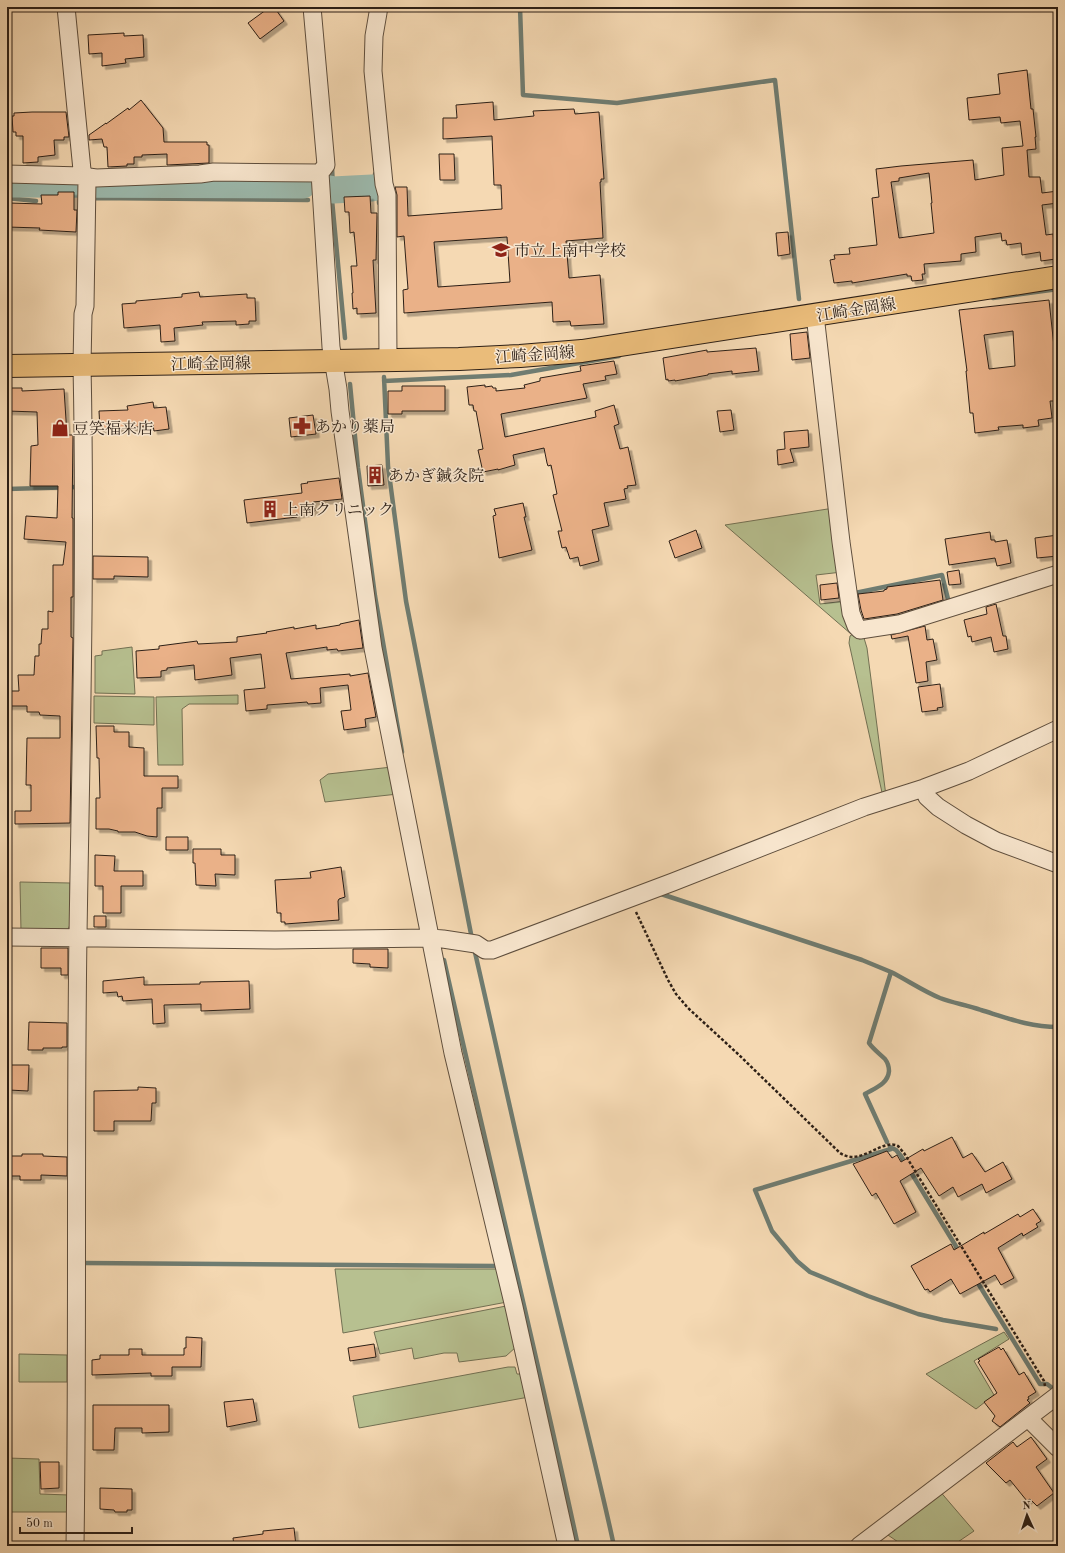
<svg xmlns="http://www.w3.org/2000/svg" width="1065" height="1553" font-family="'Old Standard TT','Noto Serif JP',serif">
<defs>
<filter id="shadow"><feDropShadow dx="3.5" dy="3.5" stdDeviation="0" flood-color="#0004"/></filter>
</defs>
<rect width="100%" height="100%" fill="#f5d9b3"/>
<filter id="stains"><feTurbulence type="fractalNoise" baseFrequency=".005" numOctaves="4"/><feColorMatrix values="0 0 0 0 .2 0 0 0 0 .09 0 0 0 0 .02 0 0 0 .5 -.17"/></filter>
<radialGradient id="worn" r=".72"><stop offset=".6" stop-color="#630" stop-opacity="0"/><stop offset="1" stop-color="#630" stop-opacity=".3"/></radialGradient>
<!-- green -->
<path fill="#b7c090" stroke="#727053" d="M7,108L10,167H7Z
M834,508L842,572L816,575L820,604L846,601L851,634L725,525Z
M853,634L859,639L864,638L867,648L886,796L883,797L849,643L850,636Z
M132,647L135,694L95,693V656L102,655V651Z
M238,695V704H189L182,709L183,765H158L156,697Z
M94,696L154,697V725L94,723Z
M392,767L398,794L325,802L320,780L328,774Z
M20,882L70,883V925L67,931H21Z
M335,1269H499L507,1302L343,1333Z
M506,1306L516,1347L506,1356L459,1362L457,1353H444L414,1359L412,1348L380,1354L374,1332Z
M1004,1332L1009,1339L974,1361L994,1395L976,1409L926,1374Z
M19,1354L67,1355V1382H19Z
M508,1367H515L517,1374H524L529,1397L359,1428L353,1396Z
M7,1458L39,1459L40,1494L69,1495V1512H7Z
M938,1489L974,1531L952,1546H904L882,1531Z"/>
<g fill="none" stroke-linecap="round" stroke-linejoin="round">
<!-- stream -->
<path stroke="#6f7c71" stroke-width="4.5" d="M520,7L523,95L617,103L775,80L799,299
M332,166L333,190L332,200L345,338
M375,174V182L372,188L379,200V203
M7,198L36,201
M98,198V184
M93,201V198L308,200
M993,298L1058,289
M384,377L388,466L406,601L472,939
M384,381L511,375L619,356
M350,384L358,468L375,596L402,752
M7,489L78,487
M855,593L942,575L949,603
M658,893L862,960L891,972L869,1043C873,1049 880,1054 885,1059C888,1063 889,1066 889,1071C888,1084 875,1088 865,1094L887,1142
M474,948C500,1061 524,1173 551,1285C572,1372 595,1458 614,1546
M444,960C488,1155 536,1350 578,1546
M891,972C907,980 923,991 940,998C953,1003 967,1005 981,1010C1007,1018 1030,1027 1058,1027
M890,1147L896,1150L901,1156L960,1253
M891,1149L755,1190L772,1231L797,1261L810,1272L868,1296L918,1314L943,1320L996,1329
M84,1263L497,1266
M976,1280L1040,1384H1047L1055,1390"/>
<!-- river -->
<path stroke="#9cbaae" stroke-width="27" d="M7,184L303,185
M330,189L333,190L372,188"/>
</g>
<!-- building -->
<path fill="#eab188" stroke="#2c1f16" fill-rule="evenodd" filter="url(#shadow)" d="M270,7H274L284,21L260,39L248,23Z
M124,33V36L143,35L144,57L125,59L126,63L102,66V53L89,54L88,35Z
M1027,70L1031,109H1033L1036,137H1035L1036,149L1027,150L1029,177H1040L1042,193L1058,191V203L1042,205L1046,235L1053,234L1056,259L1041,261L1040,252L1022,255L1021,243L1007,245L1006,240L1002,241L1001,233L975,237L976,252L961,254V261L924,264L925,274H922L923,280L912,281L911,276H907V274L852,283V281L834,283L830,260L835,259L834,255L850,254L849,248L877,245L872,198L879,197L876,169L901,166L973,160L975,180L1004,175L1002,148L1023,146L1020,121L1001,123L1000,117L969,120L967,98L1000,94L998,74ZM929,173L932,203H931L934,233L899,238L891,182L899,181V178Z
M141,100L163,128L164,142H207V145H209V163L167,165V154L142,155V157H134V164H127V166L108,167L107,147H104L102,139L89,140V135L106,123V124L128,108L129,110Z
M493,102L494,120L534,116L533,111L574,109L575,114L599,112L604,179H601V182H600L603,238L566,241L569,278L600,275L604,324L571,326L570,321L553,322L552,302L404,313L403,290L408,289L404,236L397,237V195L395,187H407L408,216L502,209L501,185H494L492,136L443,139V118H457L456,105ZM507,237L510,282L438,287L434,242Z
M32,112H66L69,137H64V140H54L55,155L38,157V162L23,163V136H16V132H13L12,116H14V113Z
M439,154H454L455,180H440Z
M58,192H74V210H77L76,232L39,230L40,228L7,227V207H9V203L42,204L41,195H58Z
M370,196L371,213H377L376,260H373L376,313L357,314V308L353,309L352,293H353L351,266H357L354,232L350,233L349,212H345L344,197Z
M788,232L790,254L778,256L776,233Z
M199,292L200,297L247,294V298H255L256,321H249V324L236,325V321L202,322L203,325L174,328L175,341L161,342L160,325L124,328L122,304L136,303V301L182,297V294Z
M1049,300L1058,384V401H1050L1052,418L1038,420L1039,426L1023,428V425L998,427L999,430L975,433L973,413H970L966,371H967L959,310ZM1013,331L1015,366L989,369L984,335Z
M807,332L810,358L792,360L790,334Z
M756,348L759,371L732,374V371L708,374V375L675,381V380L668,381V379L666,380L663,358L707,350V352Z
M614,361L617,374L605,376L606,380L583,384L587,398L501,414L505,437L596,417L595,411L614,405L619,424L614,426L620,449L628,447L636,485L627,486L628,488L624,489L626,499L604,503L609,526L592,530L599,561L580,566L578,557L570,559L566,547L562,548L558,531H562L553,495L557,494L551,465L548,466L547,463L544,448L513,455L515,465L498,470V469L483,472L478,450L483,449L476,411H474L473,405H469L467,387L485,385V387L492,386L493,388H496V391L525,388L524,385L540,381V378L581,371L580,366Z
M402,386H445V411H402V414H388V391H402Z
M7,388H22V391L64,389L67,435H73L72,518H73V597H71V637L73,638L70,823L15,824V811H31V785H26L27,738H60V716L40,715L39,712H27V706H7V691H19L18,675H34L35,656H39V644H41L42,629H48V611L53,612V565H63L66,542L24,539L26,516L57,518L58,486H30L31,446L38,445L37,412L7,411Z
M153,402L154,408L166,407L169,429L154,431L153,425L114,430H100L99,411L128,410L127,406Z
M731,410L734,430L720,432L717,411Z
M313,415L316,434L291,437L289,418Z
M808,430L809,447L790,449L794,462L778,465L777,450L785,449L784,432Z
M382,465L384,485L368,486L367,466Z
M339,478L342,499L313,502L315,511L296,515L297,517L247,523L244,500L302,493L301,484L308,483L307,482Z
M523,503L526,517H524L532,550L499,558L493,516L496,515L494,509Z
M696,530L702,548L675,558L669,541Z
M990,532L991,540H995V542L1007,540L1011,563L997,566L995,558L949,565L945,539Z
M1058,535V556L1037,558L1035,538Z
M93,556L148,557V577L114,576V579H93Z
M959,570L961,584L949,585L947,572Z
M940,580L943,600L897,614L864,619L861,610L858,594L884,591V590L887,589V587Z
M837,583L839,598L821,600L820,585Z
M996,604L1003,636H1006L1008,649L994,652L991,637L972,642L971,636L968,637L964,620L987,614L986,607Z
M359,620L363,648L338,651L337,649L327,650V647L286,653L291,679L350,674V676L368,673L376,717L365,719L366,727L344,730L341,711L351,710L348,685L320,688L321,703L308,704L307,702L267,705V709L246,711L244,690L265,688L261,654L230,658L232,675L195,680L194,665L167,668V670L161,671V677L137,678L136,651L159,649V646L197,641L198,644L237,642V637L267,633L266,632L294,627V629L316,625V629L340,625V624Z
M925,626L927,640L933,639L937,660L926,662L928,681L916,683L908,636L892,639L891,635Z
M940,684L943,707L937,708L938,710L922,712L918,687Z
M96,726H114V732H129V747L144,748V776H178V788H162V808H157V837L147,836L135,832H118V831L109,829H96V798H100L99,758H97Z
M166,837H188V850H166Z
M193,849H221V855H235V875L215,874L216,886L196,885L195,863H193Z
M95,855L115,856L114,871H143V886H121V913H103V886H95Z
M341,867L345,897L339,899L338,901L339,920L285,924V922H281V913H277L275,880L311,878L310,872Z
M94,916H106V927H94Z
M41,948H68V975H61V968H41Z
M353,949H388V968L370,967V964L353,963Z
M144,977V985L200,984V982L249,981L250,1009L201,1011V1004L164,1005L165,1023L153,1024L152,999L123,1001L122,996L118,997L117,992L103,993V981Z
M29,1022L67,1023V1047H62V1048H43V1050H28Z
M9,1065H29L28,1091L9,1090Z
M138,1087L156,1088V1103H152L151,1121H114V1131H94V1091L138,1090Z
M952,1137L963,1158L972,1153L985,1172L1003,1162L1012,1179L986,1193L982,1184L958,1197L953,1187L939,1196L921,1168L900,1181L916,1212L894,1224L876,1193L872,1196L853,1164L887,1151L892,1158L897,1155L901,1162L923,1149L924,1151Z
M22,1154H43V1156L67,1157V1176L41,1175V1180H20V1176H7V1156H22Z
M1033,1209L1041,1221L1036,1224L1038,1227L1023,1236L1022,1233L998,1248L1014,1278L1001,1285L995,1275L960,1294L951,1279L930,1292L928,1289L925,1290L911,1266L951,1244L954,1250L984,1232V1234L1018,1214L1020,1217Z
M186,1337L202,1338L201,1367H172V1376H151V1373L92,1375V1360L100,1359V1355H129V1349H142V1355H184V1348H186Z
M374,1344L376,1357L350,1361L348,1348Z
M999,1347L1001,1350L1003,1348L1019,1375L1024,1372L1036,1392L1028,1397L1029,1399L1027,1400L1030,1403L1000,1427L992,1421L995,1416L984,1402L997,1393L978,1362L980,1361L978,1359Z
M253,1399L257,1421L227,1427L224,1402Z
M93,1405H169V1432L142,1433V1428H115L114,1450H93Z
M1031,1437L1047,1459L1036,1467L1054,1493L1037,1506L1030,1499L1027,1501L1010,1480L1006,1483L986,1463L1013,1442L1017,1447Z
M40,1462H59V1488L41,1489Z
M100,1488L132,1489V1510H127V1512H115L114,1510L100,1509Z
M294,1528L296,1546H234L233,1538L263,1534V1531Z"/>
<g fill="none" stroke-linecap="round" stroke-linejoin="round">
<!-- minor casing -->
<g stroke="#5e4e3d" stroke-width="19">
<path id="minor" d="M66,7L82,170L87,180L85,306L83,314L82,365C86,555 81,745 78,935C75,1138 78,1342 75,1546
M312,7L326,165L320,173L331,347L338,389L340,411L373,648L453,1053L514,1307L567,1546
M379,7L374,36L373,71L384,184L387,195L388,360
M7,174L82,176L96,178L200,174L214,172L320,173
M815,315L841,542L851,613L856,626L860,630L899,624L1058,574
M924,788L927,797L938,807L966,825L996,841L1058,864
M7,937L275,940L431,938L443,939L476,944L485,950H492L673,882L864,807L924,788L969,771L1058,729
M1028,1418L1058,1448
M859,1546L1058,1395"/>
</g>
<!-- major casing -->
<g stroke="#2c1f16" stroke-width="24">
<path id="major" d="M7,366L459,359L520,356L582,351L1058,277"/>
</g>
<!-- path -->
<path stroke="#2c1f16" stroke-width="2.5" stroke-dasharray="3 2" stroke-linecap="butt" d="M636,912L668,980L676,994L688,1008L738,1054L840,1153C861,1167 881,1138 898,1146C900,1148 902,1151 904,1153L1044,1381L1045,1386"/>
<!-- minor -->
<use href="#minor" stroke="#f8e6ce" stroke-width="17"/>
<!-- major -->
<use href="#major" stroke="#eabc7a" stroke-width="22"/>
</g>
<!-- icons -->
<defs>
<g id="school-bare" transform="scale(1.38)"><path d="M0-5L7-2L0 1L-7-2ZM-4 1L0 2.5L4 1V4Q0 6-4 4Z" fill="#8f2418" stroke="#f8e6ce" stroke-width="2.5" paint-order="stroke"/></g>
<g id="pharmacy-bare" transform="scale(1.38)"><path d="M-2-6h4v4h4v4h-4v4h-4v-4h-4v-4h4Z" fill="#8f2418" stroke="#f8e6ce" stroke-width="2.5" paint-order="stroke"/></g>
<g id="shop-bare" transform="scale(1.38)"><path d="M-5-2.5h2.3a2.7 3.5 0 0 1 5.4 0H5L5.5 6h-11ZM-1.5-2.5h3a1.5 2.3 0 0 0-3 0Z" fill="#8f2418" stroke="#f8e6ce" stroke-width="2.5" paint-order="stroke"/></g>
<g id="building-bare" transform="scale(1.38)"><path d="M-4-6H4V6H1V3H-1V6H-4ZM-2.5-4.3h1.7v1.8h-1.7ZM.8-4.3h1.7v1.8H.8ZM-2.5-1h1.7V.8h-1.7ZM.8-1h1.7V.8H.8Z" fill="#8f2418" stroke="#f8e6ce" stroke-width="2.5" paint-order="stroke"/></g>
</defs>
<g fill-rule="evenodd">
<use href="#school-bare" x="501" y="250"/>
<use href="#pharmacy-bare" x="302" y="426"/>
<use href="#shop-bare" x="60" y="428"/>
<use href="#building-bare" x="375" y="475"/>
<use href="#building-bare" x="270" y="509"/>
</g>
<g text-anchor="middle" stroke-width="3" stroke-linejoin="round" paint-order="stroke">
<!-- poi labels -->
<g font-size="16" fill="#2c1f16" stroke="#f8e6ce" text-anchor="start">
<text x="514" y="256">市立上南中学校</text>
<text x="315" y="432">あかり薬局</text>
<text x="73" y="434">豆笑福来店</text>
<text x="388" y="481">あかぎ鍼灸院</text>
<text x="283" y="515">上南クリニック</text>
</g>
<!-- street labels -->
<g font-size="16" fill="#2c1f16" stroke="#f8e6ce">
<text transform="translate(856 309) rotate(-9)" y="6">江崎金岡線</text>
<text transform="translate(535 354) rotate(-4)" y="6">江崎金岡線</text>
<text transform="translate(211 363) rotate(-1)" y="6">江崎金岡線</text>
</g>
</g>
<!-- margin -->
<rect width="1065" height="1553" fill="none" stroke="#f5d9b3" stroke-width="24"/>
<rect x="8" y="8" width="1049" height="1537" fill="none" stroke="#2c1f16" stroke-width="2"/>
<rect x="12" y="12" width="1041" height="1529" fill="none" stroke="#2c1f16"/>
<!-- north arrow -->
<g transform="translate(1027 1515) rotate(357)" stroke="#f8e6ce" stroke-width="3" paint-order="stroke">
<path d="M0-3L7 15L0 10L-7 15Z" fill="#2c1f16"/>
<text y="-6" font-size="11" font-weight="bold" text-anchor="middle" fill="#2c1f16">N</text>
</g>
<!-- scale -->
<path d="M20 1527v6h112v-6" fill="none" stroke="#2c1f16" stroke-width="2"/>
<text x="26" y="1527" font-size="12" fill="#2c1f16" stroke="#f8e6ce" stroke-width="3" paint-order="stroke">50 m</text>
<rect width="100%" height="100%" filter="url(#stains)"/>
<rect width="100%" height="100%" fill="url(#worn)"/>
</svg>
